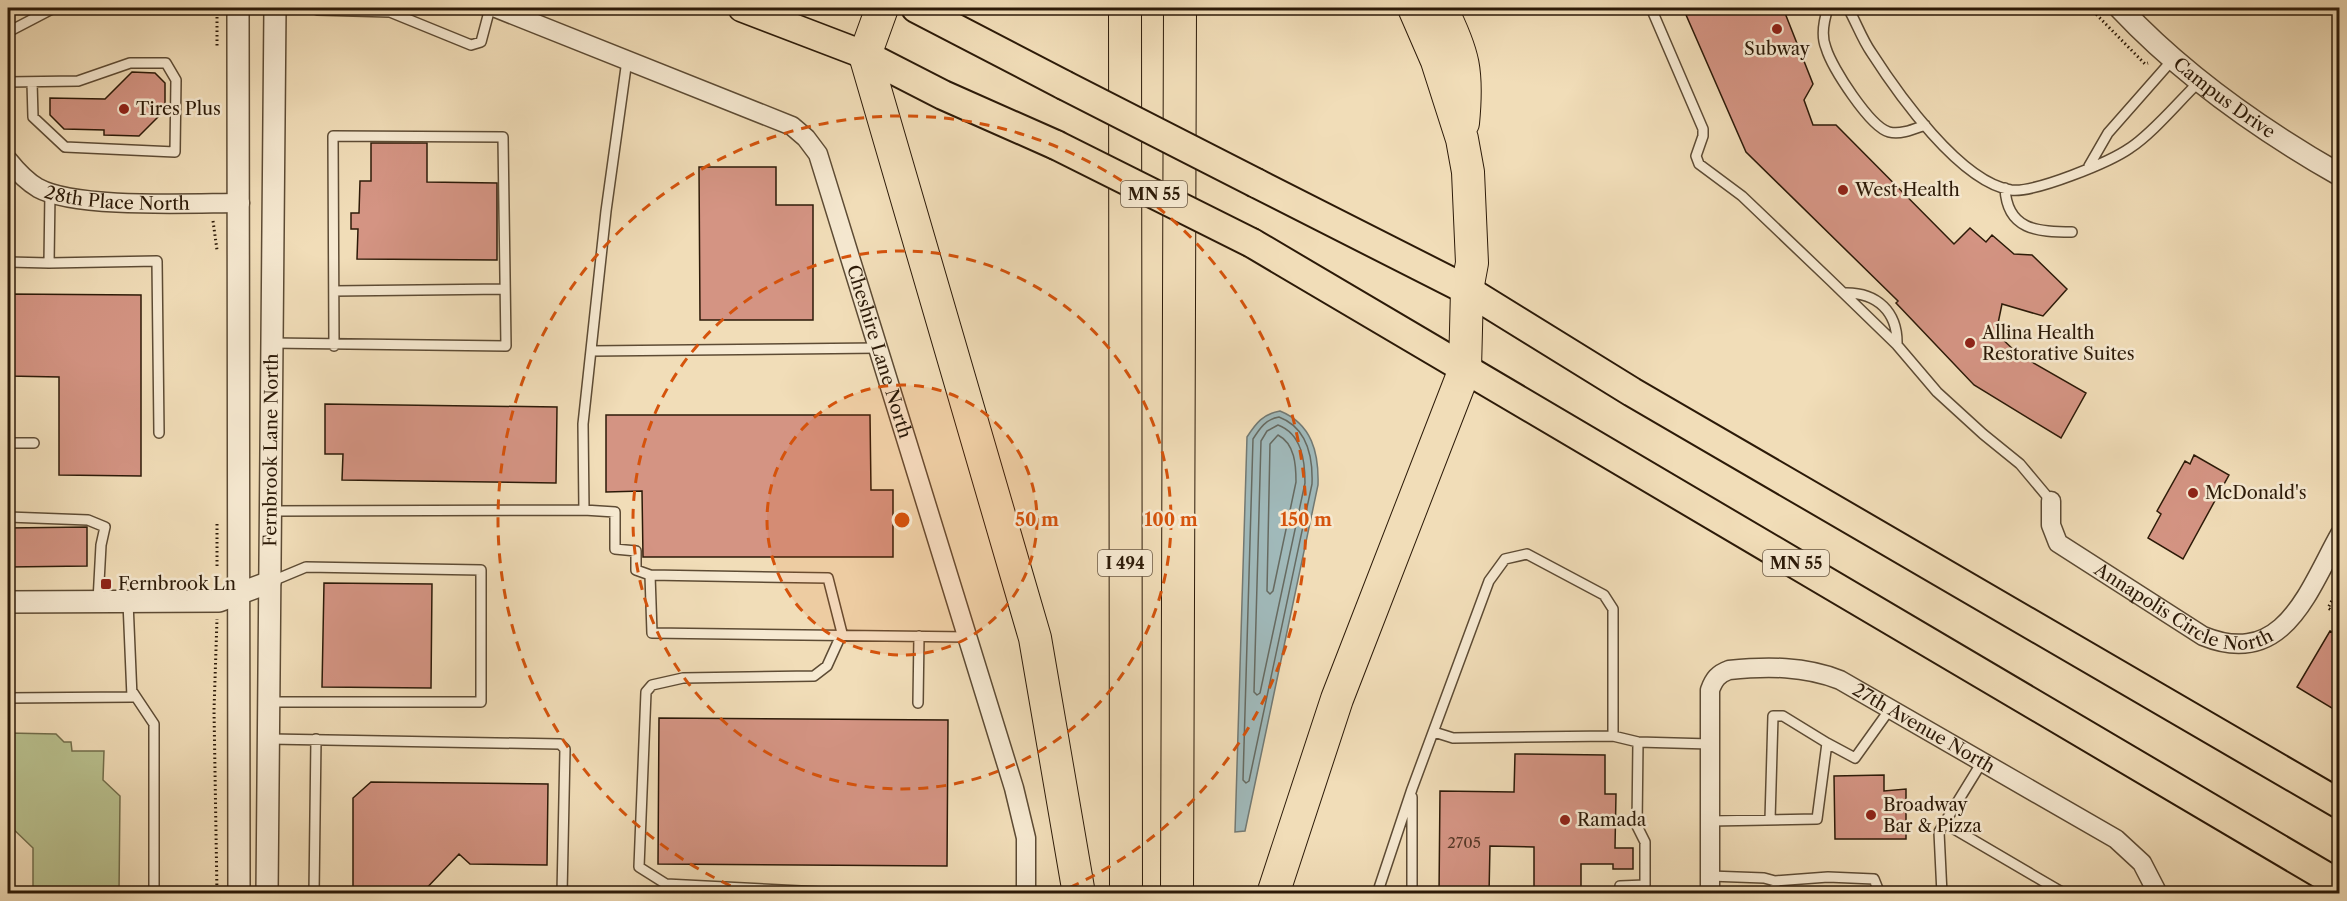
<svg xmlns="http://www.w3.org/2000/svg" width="2347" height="901" font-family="'Libre Caslon Text',serif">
<rect width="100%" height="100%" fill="#f1ddb8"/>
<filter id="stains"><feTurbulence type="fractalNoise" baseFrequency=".00333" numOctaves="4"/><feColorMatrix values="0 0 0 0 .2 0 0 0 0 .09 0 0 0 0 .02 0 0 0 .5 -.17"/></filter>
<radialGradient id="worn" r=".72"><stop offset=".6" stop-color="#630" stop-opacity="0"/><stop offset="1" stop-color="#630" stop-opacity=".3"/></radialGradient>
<!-- green -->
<path fill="#b9c18f" stroke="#726e4c" stroke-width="1.5" d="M8,733L56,734L64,742H71L72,751H104L103,780L120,796L119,893H33V848L8,824Z"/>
<!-- water -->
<path fill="#a0b9ba" stroke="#727973" stroke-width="1.5" d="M1280,411C1312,424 1319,453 1318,485L1245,831L1235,832L1247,437C1256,423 1263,414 1280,411Z"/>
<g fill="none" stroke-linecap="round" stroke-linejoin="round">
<!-- shore -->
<path stroke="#666a61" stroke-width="1.5" d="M1279,417C1308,428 1313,457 1312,484L1249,781L1246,783L1243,780L1253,439C1260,428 1266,419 1279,417Z
M1278,425C1302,434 1305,461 1305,483L1260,693L1257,695L1254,692L1261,441L1267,431Z
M1278,435C1295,444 1296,465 1296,482L1273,591L1270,594L1267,591L1270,444Z"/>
</g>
<!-- building -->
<path fill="#d49483" stroke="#2c1a08" stroke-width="1.5" d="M1683,8H1783L1813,84L1804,100L1813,125H1836L1954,244L1970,228L1986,242L1992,235L2014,254L2032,255L2067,289L2043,316L2002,304L1996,333L2018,354L2086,393L2061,438L1974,385L1896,303L1898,301L1746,152Z
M132,72L155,73L165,83V110L139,136L104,135V130L64,129L50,115V98L105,99Z
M371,143H427V182L497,183V260L357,259L358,229H351V213H359L360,181H371Z
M699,167H776V205H813V320H700Z
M8,294L141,295V476L59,475V377L8,376Z
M325,404L557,407L556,483L342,480L343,454H325Z
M606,415H870L871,490H893V557H643L642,491L606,492Z
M2194,455L2229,475L2183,559L2148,538L2161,514L2157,511L2185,461L2190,464Z
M87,527V566L8,567V528Z
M324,583L432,584L431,688L322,687Z
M2330,631L2340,636V713L2297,687Z
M659,718L948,720L947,866L658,864Z
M1515,754L1605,755V794H1616L1615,848H1633V869H1613V864H1581V894H1534V847L1490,846L1489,894H1439L1440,791L1514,792Z
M1884,775V791L1906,789V839H1835L1834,776Z
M371,782L548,784L547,865L470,864L459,854L421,894H353V798Z"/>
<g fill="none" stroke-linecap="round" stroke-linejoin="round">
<!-- service casing -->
<g stroke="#5d4b34" stroke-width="12">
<path id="service" d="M1651,8L1703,129V136L1696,156L1699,164L1742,196L1830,280L1897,345L1937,392L1983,434L2020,464L2051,501
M1828,8C1824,20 1821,36 1826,48C1832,68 1870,127 1889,132C1901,135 1914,129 1925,125
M1848,8C1856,22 1862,39 1871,52C1898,94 1960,182 2011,190C2035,193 2110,162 2130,148C2153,133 2179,101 2199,82
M317,10L390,12L471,45L481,42L490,8
M8,32L54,8
M8,82L78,81L130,63H166L176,80L175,152L65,147L33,117L32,82
M2089,166L2108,133L2174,58
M2005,188C2007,230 2037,232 2072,232
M50,192L49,263L157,261L159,433
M8,262L49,263
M334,291L505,289
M1844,293C1877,292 1898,312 1897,345
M271,343L506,346L503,137L333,136L334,346
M591,351L879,348
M8,443H34
M584,510L583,424L606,211L627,60
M271,511L584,510L615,512V549L636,551V570L650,575L652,633L968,637
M8,517L88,520L105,527L101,545L98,601
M650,575L828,578L842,633L827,666L814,676L683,678L652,685L646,692L639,867L666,884L860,894
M132,691L154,724V894
M8,698L132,697L128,602
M270,702H481V570L306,567L270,582
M918,703L919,636
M1434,732L1453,738L1613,736
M270,739L560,744L565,749L562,894
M1827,743L1855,758L1890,709
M1710,821L1817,819L1827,743L1783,716H1773L1770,820
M1944,823L2065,894
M1710,876L1764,878L1775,881L1828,877L1874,879L1880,894
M1775,881V894
M314,894L316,739
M1377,894L1412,789L1489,581L1505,559L1527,554L1604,595L1613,609V736L1638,742L1710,744
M1412,894V797
M1620,894V886L1645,885V842L1637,826L1638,742
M1942,894L1939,832L1982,762"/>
</g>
<!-- minor casing -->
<g stroke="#5d4b34" stroke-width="21">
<g id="minor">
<path id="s1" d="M496,8L792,126L806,138L818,154L1014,788L1026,838V894"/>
<path id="s2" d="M8,160C16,170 26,181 38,188C76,209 193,203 240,203"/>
<path id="s3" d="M2051,501V525L2058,543L2203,636C2284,669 2308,591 2340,534"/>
<path id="s4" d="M1710,894V690C1714,679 1718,674 1729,670C1767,666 1805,666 1840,680L2116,839L2142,863L2158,894"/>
</g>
</g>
<!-- tertiary casing -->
<g stroke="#5d4b34" stroke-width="24">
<g id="tertiary">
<path d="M238,8L239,894"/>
<path id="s5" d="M2120,8C2182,74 2261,130 2340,175"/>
<path d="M8,602L219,601L270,582"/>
<path id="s6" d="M267,894L275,8"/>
</g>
</g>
<!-- primary casing -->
<g stroke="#2c1a08" stroke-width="30">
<path id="primary" d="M742,8L865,55"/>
</g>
<!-- trunk casing -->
<g stroke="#2c1a08" stroke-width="32">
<path id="trunk" d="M916,8L1064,85
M865,55L943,95L1056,145
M1256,183L1467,290L1632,392L2340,804
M1252,243L2340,885"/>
</g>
<!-- motorway casing -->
<g stroke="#2c1a08" stroke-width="34">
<path id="motorway" d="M882,8L865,55L1035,638L1079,894
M1125,8L1126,894
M1441,8C1464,54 1468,72 1463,123
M1177,894L1180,8
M1273,894L1337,699L1465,369L1467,290L1472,263L1468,172L1462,139L1437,61L1414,8"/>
</g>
<!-- path -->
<path stroke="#2c1a08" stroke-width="3" stroke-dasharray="1.5 3" stroke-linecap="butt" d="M217,8V47
M2090,8L2145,64L2148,63
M213,221L217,250
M217,524V568
M2340,585L2328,608L2340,616
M2338,627L2340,623
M217,894L214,710L217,619"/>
<!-- service -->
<use href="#service" stroke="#f6e9d1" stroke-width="9"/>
<!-- minor -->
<use href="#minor" stroke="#f6e9d1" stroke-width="18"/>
<!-- tertiary -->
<use href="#tertiary" stroke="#f6e9d1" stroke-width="21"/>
<!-- primary -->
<use href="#primary" stroke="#f1ddb8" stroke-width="27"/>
<!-- trunk -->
<use href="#trunk" stroke="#f1ddb8" stroke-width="28"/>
<!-- motorway -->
<use href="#motorway" stroke="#f1ddb8" stroke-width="32"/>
<!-- trunk-bridge casing -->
<g stroke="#2c1a08" stroke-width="32" stroke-linecap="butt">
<path id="trunk-bridge" d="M1064,85L1256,183
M1056,145L1252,243"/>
</g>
<!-- trunk-bridge -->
<use href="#trunk-bridge" stroke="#f1ddb8" stroke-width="28"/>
</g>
<!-- distance rings -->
<circle cx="902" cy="520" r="135" fill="#d5530c" fill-opacity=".12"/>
<g fill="none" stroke="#d5530c" stroke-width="3" stroke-dasharray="10 8">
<circle cx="902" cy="520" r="135"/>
<circle cx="902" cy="520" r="269"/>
<path d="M747 893A404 404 0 1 1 1057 893"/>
</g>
<!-- markers -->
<g fill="#8f2418" stroke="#f6e9d1" stroke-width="2">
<circle cx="1777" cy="29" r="6"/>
<circle cx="124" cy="109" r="6"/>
<circle cx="1843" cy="190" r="6"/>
<circle cx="1970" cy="343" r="6"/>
<circle cx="2193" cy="493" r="6"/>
<rect x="100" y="578" width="12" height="12" rx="3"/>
<circle cx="1871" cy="815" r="6"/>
<circle cx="1565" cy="820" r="6"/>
</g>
<g text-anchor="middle" stroke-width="5" stroke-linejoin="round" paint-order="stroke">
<!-- number labels -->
<g font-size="15" fill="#563827">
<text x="1464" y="848">2705</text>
</g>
<!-- shield labels -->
<g fill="#f6e9d1" stroke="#695844" stroke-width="1.5">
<rect x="1121" y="181" width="66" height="26" rx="4.5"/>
<rect x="1098" y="550" width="54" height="26" rx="4.5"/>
<rect x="1763" y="550" width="66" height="26" rx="4.5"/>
</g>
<g font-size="16" font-weight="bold" fill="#2c1a08">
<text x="1154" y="200">MN 55</text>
<text x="1125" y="569">I 494</text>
<text x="1796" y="569">MN 55</text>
</g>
<!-- poi labels -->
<g font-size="18" fill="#2c1a08" stroke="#f6e9d1" text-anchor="start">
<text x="1777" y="55" text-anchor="middle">Subway</text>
<text x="136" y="115">Tires Plus</text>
<text x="1855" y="196">West Health</text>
<text x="1982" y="339">Allina Health<tspan x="1982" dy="21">Restorative Suites</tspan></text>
<text x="2205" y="499">McDonald's</text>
<text x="118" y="590">Fernbrook Ln</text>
<text x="1883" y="811">Broadway<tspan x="1883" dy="21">Bar &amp; Pizza</tspan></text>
<text x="1577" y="826">Ramada</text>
</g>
<!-- street labels -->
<g font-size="18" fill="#2c1a08" stroke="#f6e9d1">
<text dy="6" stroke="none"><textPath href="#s5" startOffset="138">Campus Drive</textPath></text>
<text dy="6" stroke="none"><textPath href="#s2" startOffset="122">28th Place North</textPath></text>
<text dy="6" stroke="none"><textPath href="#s1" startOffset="564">Cheshire Lane North</textPath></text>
<text dy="6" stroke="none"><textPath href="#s6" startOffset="444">Fernbrook Lane North</textPath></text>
<text dy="6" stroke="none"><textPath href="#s3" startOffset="188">Annapolis Circle North</textPath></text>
<text dy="6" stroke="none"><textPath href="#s4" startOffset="442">27th Avenue North</textPath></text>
</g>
</g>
<circle cx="902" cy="520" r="9" fill="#d5530c" stroke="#f6e9d1" stroke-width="3"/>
<g font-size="18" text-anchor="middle" font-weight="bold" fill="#d5530c" stroke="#f6e9d1" stroke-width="5" stroke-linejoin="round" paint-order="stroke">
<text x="1037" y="526">50 m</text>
<text x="1171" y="526">100 m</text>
<text x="1306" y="526">150 m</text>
</g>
<!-- margin -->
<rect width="2347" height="901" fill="none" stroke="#f1ddb8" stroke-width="30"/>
<rect x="9" y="9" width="2329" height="883" fill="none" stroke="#2c1a08" stroke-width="3"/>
<rect x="15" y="15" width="2317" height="871" fill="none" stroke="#2c1a08" stroke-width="1.5"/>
<rect width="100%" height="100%" filter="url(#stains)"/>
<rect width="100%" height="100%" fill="url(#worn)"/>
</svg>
